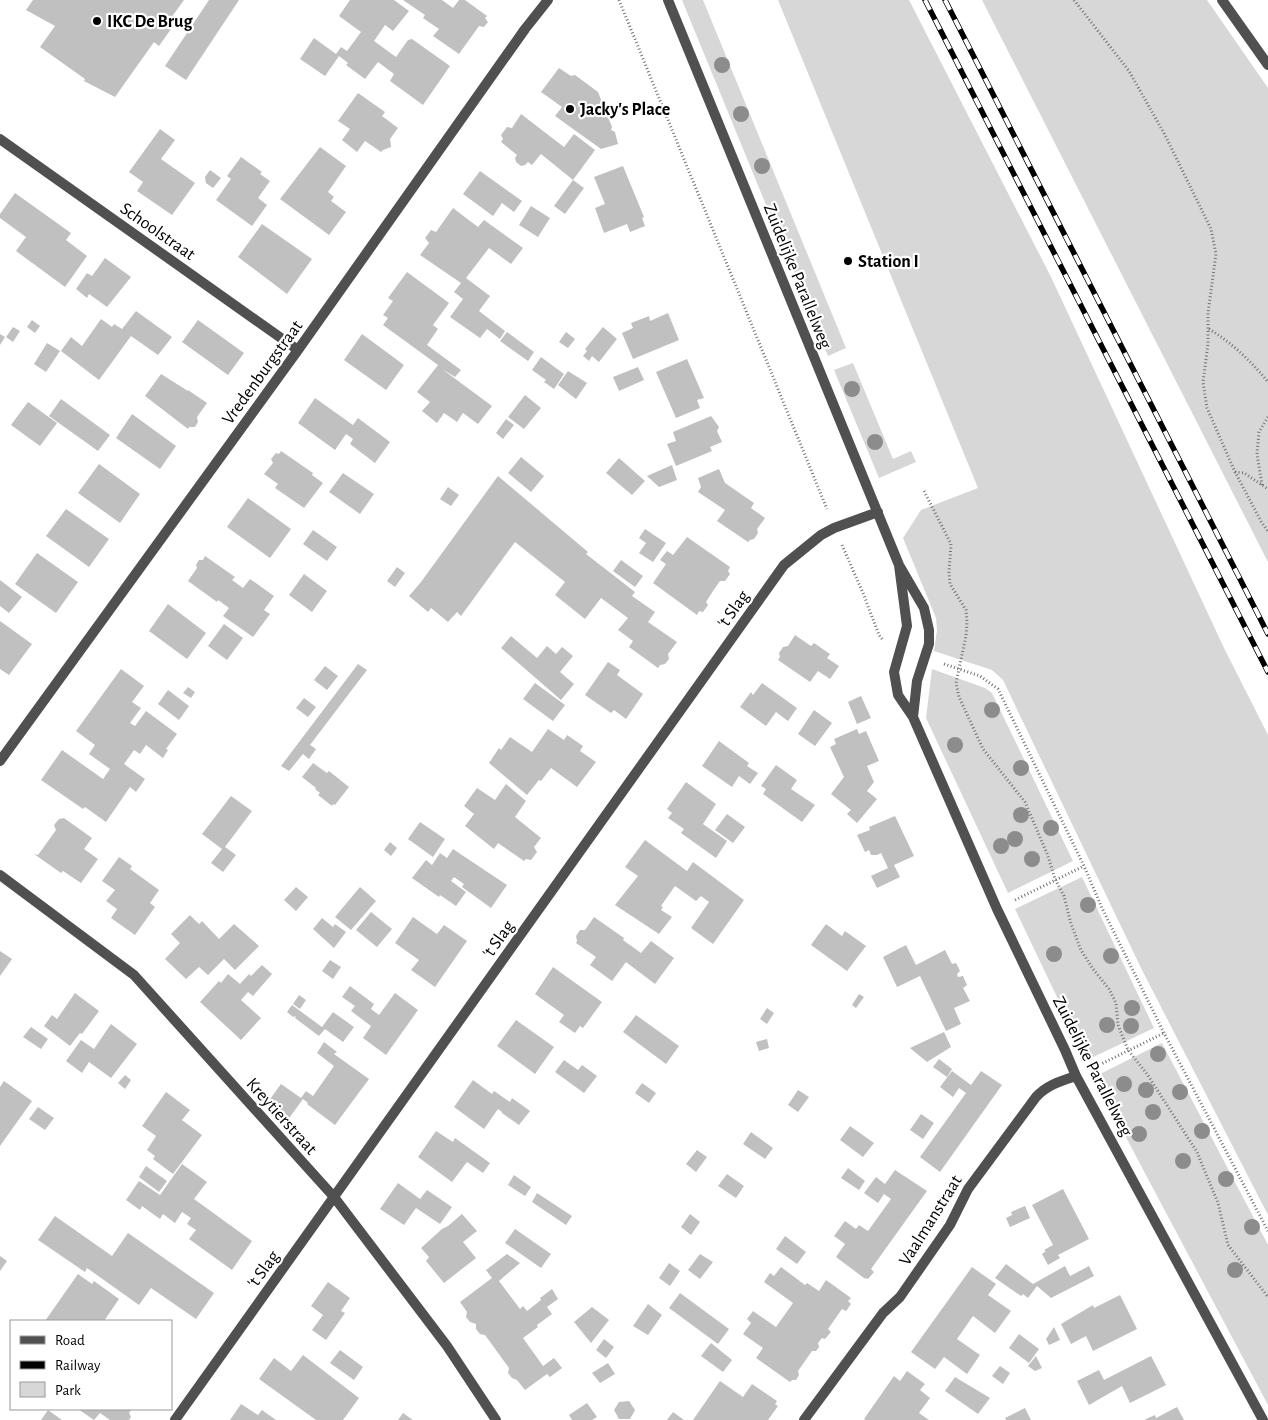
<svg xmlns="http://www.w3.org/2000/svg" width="1268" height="1420" font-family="'Alegreya Sans',sans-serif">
<rect width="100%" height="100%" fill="#fff"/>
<!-- green -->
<path fill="#d7d7d7" d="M682,0H703L846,348L828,356Z
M778,0H909L1051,277L1224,648L1268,735V1215L1141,968L1003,680L992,670L934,651L937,630L936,618L903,538L921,510L978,488Z
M982,0H1207L1268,88V562Z
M853,363L893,459L911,451L916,462L879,478L834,370Z
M932,669L985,688L992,693L1073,861L1008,893L926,718Z
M1082,877L1154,1028L1087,1060L1015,909Z
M1162,1043L1268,1245V1405L1094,1077Z"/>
<!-- building -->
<path fill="#c0c0c0" d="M33,0H184L171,18L176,22L159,46L154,42L115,97L84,81L85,79L40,47L55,26L26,10Z
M209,0H239L186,80L165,66Z
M350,0H394L409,11L393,31L385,25L374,41L396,57L408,40L412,39L450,66L423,105L390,81L394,74L378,62L365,79L346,65L348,63L339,56L325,76L300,59L314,38L336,54L341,47L347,51L361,32L339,16Z
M403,0H442L453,8L459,0H465L487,16L485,18L488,22L484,27L479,26L459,54L433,36L439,29L423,18L425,15Z
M559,68L571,76L575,75L598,92L612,127L611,130L615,132L618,144L601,149L555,116L562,107L541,92Z
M358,93L385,112L382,116L398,128L390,139L391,147L383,150L381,152L365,141L357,152L342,140L350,129L338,121Z
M521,114L564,147L574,134L595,150L573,180L541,154L532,165L528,162L525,165L521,166L516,162L515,158L517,155L501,142L503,139L501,135L507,127L512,128Z
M160,129L175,140L161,159L195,183L172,215L137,191L143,182L129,172Z
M320,147L346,166L328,192L334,197L331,201L346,212L329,235L280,199Z
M241,157L262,172L260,174L270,181L258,198L267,205L252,226L216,200L231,179L227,176Z
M623,166L644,217L642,218L645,226L630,232L627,224L604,233L595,208L605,204L594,177Z
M210,170L221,178L213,188L206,183L205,177Z
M480,171L522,201L514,212L502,203L493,216L463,194Z
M573,180L584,188L565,214L554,206Z
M15,193L71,233L66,240L87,256L65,287L16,251L26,237L0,218V214Z
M531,206L550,218L538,237L519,225Z
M453,208L478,227L484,220L523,248L511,264L489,248L466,278L490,296L479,311L505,331L500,339L487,329L480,338L450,317L463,299L454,292L461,283L420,255L429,243L425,238L431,230L436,232Z
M262,224L312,259L287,294L238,257Z
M105,258L131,277L107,307L89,294L87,298L76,289L87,273L92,276Z
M407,272L449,303L433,325L438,329L427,345L461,370L455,377L442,369L492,406L478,424L463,413L457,422L444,413L437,423L422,411L430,402L417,392L438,365L383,325L388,318L383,315L393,301L388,298Z
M136,311L172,337L158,355L131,336L99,380L61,351L71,337L82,346L101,319L112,327L114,324L122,329Z
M668,313L679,340L633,359L622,333L633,328L631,323L649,316L650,321Z
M32,320L40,326L35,333L27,327Z
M198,320L244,353L228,375L182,342Z
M13,327L20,331L13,342L6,337Z
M603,327L617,339L599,362L592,356L589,361L583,356L587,351L585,349Z
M507,332L534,352L528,361L500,341Z
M566,332L575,339L568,348L559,342Z
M0,334L5,337L0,345Z
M362,334L404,365L386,390L344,360Z
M47,343L60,351L46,372L34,364Z
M541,357L564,374L554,389L544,382L546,380L532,370Z
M687,359L704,398L697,400L700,408L676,418L656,372Z
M638,367L644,380L619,391L613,377Z
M568,371L587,383L576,399L558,385Z
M161,374L188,391V390L207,403L197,417L198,422L195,427H189L188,429L145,396Z
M525,395L541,408L524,429L508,417Z
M315,398L353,425L358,418L390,442L375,463L350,444L353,439L346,434L335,450L298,423Z
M61,399L110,435L98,451L49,416Z
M28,402L57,423L40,446L11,425Z
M132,414L176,446L160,469L116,438Z
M711,416L719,427L717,431L722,442L710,447L712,451L676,466L667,444L676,441L673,432Z
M506,419L514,425L503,439L496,433Z
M281,451L313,473L312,475L323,483L304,508L275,488L278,484L264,474L273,463L271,459L276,453L279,454Z
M521,457L544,476L531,492L508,473Z
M619,458L645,481L632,495L606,473Z
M99,464L140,494L120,523L78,493Z
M672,465L677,480L659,487L647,476Z
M719,469L725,483L754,503L751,508L765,518L757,529L758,533L754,539L750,540L748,542L717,521L725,510L698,492L701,487L698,478Z
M343,473L374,494L360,514L329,492Z
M498,476L588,552L586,554L635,592L632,596L655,612L648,622L677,642L668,654L669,659L665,664L660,665L658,668L629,647L633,641L618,630L628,618L601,598L585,619L555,595L565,582L515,542L461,616L457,612L448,622L431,608L428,612L409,596L421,582Z
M448,487L459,495L451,506L440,499Z
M248,498L291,529L270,558L227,527Z
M66,509L109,539L89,567L46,536Z
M645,529L666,543L653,562L639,553L646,543L639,538Z
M313,530L337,547L327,561L303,544Z
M687,537L730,567L728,571L730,574L725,581H720L713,591L706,602L708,605L703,612L699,611L697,615L653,583L666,564L660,560L667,551L673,555Z
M37,553L78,582L56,613L15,584Z
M205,556L235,577L232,580L243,588L250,579L274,596L264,610L270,614L253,637L223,616L229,608L218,600L217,602L188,581L197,568L196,565L199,560H203Z
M621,560L643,576L635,587L613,571Z
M397,567L405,573L395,587L387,581Z
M304,574L327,591L312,612L289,595Z
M0,580L22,597L9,613L0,606Z
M168,604L206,633L187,659L149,631Z
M0,621L32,644L9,675L0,669Z
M224,624L243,638L227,660L208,646Z
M795,635L811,646L814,643L830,654L827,658L839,666L830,679L818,671L810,682L778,660L780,657L779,653L783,647L788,646Z
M511,636L537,658L547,646L556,654L562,647L573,656L560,672L574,684L561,700L501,648Z
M608,662L620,670L617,675L643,694L626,719L614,710L611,713L585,695Z
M358,664L367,670L310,745L316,749L309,759L303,754L289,771L281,766Z
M325,666L338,676L327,690L314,680Z
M121,669L144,686L132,702L141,708L130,723L135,726L146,711L177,734L166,749L168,750L163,758L146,745L140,754L134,750L124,764L145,779L136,792L130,787L106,822L85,807L83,809L41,780L62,750L103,779L110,769L89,754L95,745L76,731Z
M535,683L565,705L553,721L523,699Z
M762,683L797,708L788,721L776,712L766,726L740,707L751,692L753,695Z
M188,687L195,692L191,698L183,693Z
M168,690L189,706L179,720L158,704Z
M861,696L871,718L857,724L848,702Z
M304,698L316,707L308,717L296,708Z
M814,710L832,723L815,746L798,734Z
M548,729L564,740L567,735L583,746L580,751L596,762L577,787L551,768L541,781L539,780L527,795L489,763L499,748L501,750L510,737L532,752Z
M857,729L859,734L866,731L879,761L867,766L874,782L867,791L877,799L857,823L847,814L851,810L831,794L844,777L830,747L836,744L834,739Z
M719,741L749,763L747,766L758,773L750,784L739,776L732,787L702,766Z
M313,763L327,773L329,771L349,787L335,805L333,804L332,806L318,795L320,793L315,789L316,788L302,777Z
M776,765L797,780L791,789L815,805L802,822L763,794L766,789L761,786Z
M686,782L716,804L703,824L727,841L716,858L681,833L684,829L668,818L672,813L667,809Z
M506,784L526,801L515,817L541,838L534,847L537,852L531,860L526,859L524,861L498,843L494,849L465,826L474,814L464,806L477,788L495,800Z
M231,796L252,811L225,847L236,855L223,872L211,863L222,849L202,834Z
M727,814L745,827L733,843L715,830Z
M895,816L914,856L894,865L900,877L877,888L871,876L888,868L881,853L877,855H871L869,850L865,852L857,835L870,830L869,827Z
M64,818L92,838L84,849L98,859L81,883L63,871L61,873L34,854L38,855L56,830L54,825L59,819Z
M420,822L445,839L433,857L408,839Z
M645,840L687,871L693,862L744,900L713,944L691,928L709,902L701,896L696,901L675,886L661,906L663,907L661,910L672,917L659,934L615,905L638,876L625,867Z
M390,842L397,848L391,856L384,850Z
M453,849L507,885L491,908L462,887L464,884L454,877L451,881L466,892L456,906L440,895L439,897L412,878L426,860L432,865L440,853L447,858Z
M119,857L132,866L130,869L159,890L150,903L155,907L135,935L111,918L117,909L106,901L115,890L102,881Z
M296,887L308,897L296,911L284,900Z
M360,887L376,901L351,930L335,917Z
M371,912L392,929L377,947L356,930Z
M190,915L199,924L202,921L219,939L234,924L259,946L235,970L224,959L208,975L199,967L186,979L165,959L180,943L171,934Z
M413,917L437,934L444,925L467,941L435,987L411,970L419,960L395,943Z
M594,917L624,938L623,940L641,953L651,941L674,958L655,984L626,962L612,981L590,965L596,957L576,943L577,941L576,936L580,930H585Z
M322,918L333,927L335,924L346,932L334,948L313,929Z
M826,924L842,936L845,931L866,946L847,971L811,945Z
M906,945L916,965L945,950L952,964L956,963L960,971L957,974L958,977L963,976L967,985L963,988L970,1001L954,1008L961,1024L946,1031L920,976L897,987L883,957Z
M0,951L12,959L0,976Z
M330,960L341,967L333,979L322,971Z
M262,965L272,974L253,996L248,992L241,1000L261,1018L241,1040L200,1002L219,981L221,983L228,974L240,984L249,974L251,976Z
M553,967L602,1002L583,1028L580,1026L575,1033L559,1022L564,1015L535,994Z
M350,986L374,1004L371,1009L379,1015L395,993L418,1010L386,1055L363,1038L371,1026L351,1011L355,1006L342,997Z
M75,993L99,1011L82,1034L80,1033L70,1046L44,1026L52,1015L57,1019Z
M859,994L864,997L856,1008L852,1005Z
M299,995L306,1000L300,1009L293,1004Z
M292,1005L322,1027L333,1012L354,1027L343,1042L325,1029L319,1036L295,1018L296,1016L293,1017L287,1012Z
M767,1008L774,1013L767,1024L760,1019Z
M636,1015L679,1046L666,1064L623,1032Z
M516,1020L554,1047L535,1074L497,1046Z
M111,1024L137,1044L111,1078L89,1062L82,1073L66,1061L81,1040L94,1049Z
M31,1027L48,1039L41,1049L23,1037Z
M944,1032L951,1047L927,1062L910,1048Z
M767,1039L769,1048L759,1051L756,1042Z
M324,1042L337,1052L334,1054L369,1079L335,1125L307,1104L308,1103L303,1099L287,1121L265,1106L281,1084L301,1098L306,1091L313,1096L334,1066L317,1053Z
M939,1059L952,1069L947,1077L933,1067Z
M564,1060L578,1070L582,1065L597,1076L584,1093L555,1072Z
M952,1071L971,1085L981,1071L1002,1085L940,1172L920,1157L966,1093L959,1088L953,1097L940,1087Z
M125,1075L131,1080L125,1089L118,1083Z
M473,1080L492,1094L494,1091L510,1102L512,1098L530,1111L519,1125L502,1113V1112L498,1109L484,1129L454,1107Z
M4,1081L32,1101L0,1146V1087Z
M642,1083L656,1093L649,1103L635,1093Z
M798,1090L809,1097L798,1112L788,1105Z
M166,1092L190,1110L182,1120L202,1135L173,1174L153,1159L155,1156L147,1150L156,1136L142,1126Z
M38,1107L54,1118L45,1130L29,1119Z
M921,1114L934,1123L923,1139L910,1130Z
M850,1126L874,1143L863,1157L840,1140Z
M436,1131L453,1142L455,1138L490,1163L483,1173L467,1162L452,1182L418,1157Z
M751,1132L773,1148L765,1159L743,1144Z
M697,1150L707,1157L696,1172L686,1164Z
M182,1164L207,1182L194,1199L252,1241L232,1270L189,1239L196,1230L187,1224L191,1218L182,1212L175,1223L163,1214L160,1219L142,1206L140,1210L126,1200L139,1181L160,1195Z
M146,1166L167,1181L159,1192L139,1177Z
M848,1168L865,1181L859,1190L841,1178Z
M895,1170L927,1191L871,1269L874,1272L868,1279L864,1278L836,1257L845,1244L834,1236L845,1221L856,1229L859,1225L868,1231L891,1199L884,1194L878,1203L864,1193L876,1177L885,1184Z
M727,1174L744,1186L736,1198L718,1186Z
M514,1175L531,1187L525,1196L508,1185Z
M398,1183L420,1199L427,1190L452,1207L440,1224L416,1208L404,1225L380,1209Z
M1063,1189L1089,1239L1058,1255L1060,1258L1048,1265L1042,1254L1046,1251L1044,1250L1053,1245L1032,1205Z
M537,1193L572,1216L566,1225L532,1202Z
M1025,1206L1030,1218L1010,1227L1006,1218L1012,1215L1011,1212Z
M462,1214L477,1231L463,1242L476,1258L444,1283L426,1261L429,1257L421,1248L442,1229L448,1226Z
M690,1214L700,1222L691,1235L681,1227Z
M55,1216L112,1256L128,1233L214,1293L196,1319L151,1288L139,1305L87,1268L85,1272L38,1240Z
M515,1229L551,1254L541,1268L505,1243Z
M785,1236L806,1252L797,1264L776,1249Z
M507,1254L520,1263L499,1281L520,1309L523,1306L527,1311L541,1300L540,1298L552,1289L558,1299L547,1307L552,1314L537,1325L538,1327L523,1338L543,1366L554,1358L562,1368L550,1377L547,1374L525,1390L517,1380L512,1378L508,1373L509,1368L485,1335L480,1334L476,1329V1324L470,1322L466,1317L467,1312L460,1302L492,1278L486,1270Z
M700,1254L713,1262L700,1279L688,1270Z
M0,1256L7,1261L0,1271Z
M669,1263L680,1271L670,1286L659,1278Z
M1006,1264L1033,1284L1065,1266L1070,1276L1089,1266L1094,1276L1051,1298L1037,1286L1028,1298L1023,1294L1021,1296L995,1278Z
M781,1267L805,1285L807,1283L819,1291L826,1280L851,1298L848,1301L851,1304L846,1311L842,1309L828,1329L831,1332L825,1339L822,1338L818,1343L819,1347L816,1351H812L798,1371L799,1375L796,1380H792L790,1382L756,1358L763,1348L743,1334L751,1323L747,1319L753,1311L776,1327L793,1303L764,1282L770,1273L774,1276Z
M972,1267L996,1284L988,1295L1011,1311L995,1333L973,1316L957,1339L980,1355L967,1374L944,1357L935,1369L911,1352Z
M78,1274L92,1284L94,1281L119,1299L104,1321H45Z
M328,1282L350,1298L341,1311L345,1313L326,1340L312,1330L323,1315L311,1306Z
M680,1293L729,1329L718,1344L669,1308Z
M1120,1295L1137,1329L1093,1351L1086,1336L1071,1344L1061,1324L1093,1305L1094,1308Z
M648,1304L662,1315L648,1335L633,1326Z
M592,1307L609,1320L591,1343L574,1322Z
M1054,1327L1060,1340L1049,1345L1046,1339Z
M1019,1334L1039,1349L1029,1363L1009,1348Z
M604,1339L614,1347L606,1358L596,1350Z
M711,1343L732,1360L723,1372L701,1356Z
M340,1350L363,1367L354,1380L330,1363Z
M303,1355L359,1398L343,1420H316L259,1379L274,1358L291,1371Z
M1036,1356L1042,1368L1035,1371L1028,1366Z
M1151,1356L1166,1385L1130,1403L1122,1386L1089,1405L1077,1381L1099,1370L1104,1380Z
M608,1363L615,1374L600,1383L592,1373Z
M1000,1366L1010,1373L1003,1384L992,1376Z
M907,1371L925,1384L920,1390L930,1398L919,1413L929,1420H866L864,1419L894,1376L900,1381Z
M955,1377L990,1398L978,1414L945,1391Z
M720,1381L743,1397L752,1384L777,1401L775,1404L778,1406L768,1420H693Z
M629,1401L635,1410L630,1419H619L614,1410L619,1402Z
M587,1403L597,1417L592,1420H572L569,1415Z
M241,1404L258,1415L262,1410L276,1420H230Z
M1177,1407L1184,1420H1144L1155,1415L1156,1418Z
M1025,1408L1031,1420H1006L1005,1418Z
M78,1409H132L129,1413L131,1417L129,1420H110L100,1413L94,1420Z
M48,1410L62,1420H41Z
M673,1412L684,1420H667Z
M403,1413L413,1420H398Z"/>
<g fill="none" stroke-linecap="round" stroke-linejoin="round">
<!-- path -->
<path stroke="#727272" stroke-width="3" stroke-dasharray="1 2.5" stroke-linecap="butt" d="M619,0L827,509
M1074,0L1129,71L1165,135L1211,229L1216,254L1208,313V344L1203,382L1207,408L1235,472L1262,523L1268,531
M1209,329C1232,343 1251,361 1268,382
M1235,472L1244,473L1268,489
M1262,485L1257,454L1259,432L1268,417
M924,491L951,544L949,572L950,584L966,610L967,622L966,636L956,683L959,697L983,749L1025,802L1048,856L1055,879L1064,896L1071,924L1081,950L1093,969L1109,989L1116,1003L1118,1025L1128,1050L1147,1074L1197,1152L1218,1203L1228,1245L1268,1297
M842,545L863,593L879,635L883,640
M944,664L980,676L998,689L1084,866L1102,908L1164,1033L1268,1231
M1015,900L1084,866
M1093,1068L1164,1033"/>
<!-- minor -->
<path stroke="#505050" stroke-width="10" d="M668,0L899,565L924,608L929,630V644L917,681L913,717
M1222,0L1268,65
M0,139L298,350
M899,565L907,626L894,672L898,695L913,717L997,909L1065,1050L1076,1076L1263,1420
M0,761L298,350L525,29L548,0
M0,875L134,975L334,1197L447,1346L496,1420
M175,1420L784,565L821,535L834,528L878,512
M804,1420L883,1313L900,1297L950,1225L968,1189L1036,1097C1047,1085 1061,1081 1076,1076"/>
<!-- rail casing -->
<g stroke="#000" stroke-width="5.5">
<path id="rail" d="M925,0L1268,672
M945,0L1268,634"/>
</g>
<!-- rail -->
<use href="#rail" stroke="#fff" stroke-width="4" stroke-dasharray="11" stroke-linecap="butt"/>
</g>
<!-- trees -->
<g fill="#8c8c8c">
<circle cx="722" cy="65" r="8"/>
<circle cx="741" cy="114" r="8"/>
<circle cx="762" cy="166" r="8"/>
<circle cx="852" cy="389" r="8"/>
<circle cx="875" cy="442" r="8"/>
<circle cx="992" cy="710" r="8"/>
<circle cx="955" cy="745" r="8"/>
<circle cx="1021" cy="768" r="8"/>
<circle cx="1021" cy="815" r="8"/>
<circle cx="1051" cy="828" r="8"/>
<circle cx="1015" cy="839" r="8"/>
<circle cx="1001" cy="846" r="8"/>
<circle cx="1032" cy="859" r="8"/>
<circle cx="1088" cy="905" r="8"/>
<circle cx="1054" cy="954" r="8"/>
<circle cx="1111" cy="956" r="8"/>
<circle cx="1132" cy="1008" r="8"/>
<circle cx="1107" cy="1025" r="8"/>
<circle cx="1131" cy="1026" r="8"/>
<circle cx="1158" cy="1054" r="8"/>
<circle cx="1124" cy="1084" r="8"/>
<circle cx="1146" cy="1090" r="8"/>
<circle cx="1180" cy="1092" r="8"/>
<circle cx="1153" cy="1112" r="8"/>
<circle cx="1202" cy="1131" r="8"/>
<circle cx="1139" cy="1134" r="8"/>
<circle cx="1183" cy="1161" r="8"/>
<circle cx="1226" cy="1179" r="8"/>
<circle cx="1252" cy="1227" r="8"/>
<circle cx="1235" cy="1270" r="8"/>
</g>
<!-- markers -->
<g fill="#000" stroke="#fff" stroke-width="2">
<circle cx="97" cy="21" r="5"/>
<circle cx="570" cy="109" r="5"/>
<circle cx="848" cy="261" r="5"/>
</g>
<g text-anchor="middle" stroke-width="4.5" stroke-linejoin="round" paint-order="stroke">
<!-- poi labels -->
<g font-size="18" font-weight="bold" fill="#000" stroke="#fff" text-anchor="start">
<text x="107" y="27">IKC De Brug</text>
<text x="580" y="115">Jacky's Place</text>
<text x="858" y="267">Station I</text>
</g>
<!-- street labels -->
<g font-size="18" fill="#000" stroke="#fff">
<text transform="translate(158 231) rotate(35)" y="6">Schoolstraat</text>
<text transform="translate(798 276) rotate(68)" y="6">Zuidelijke Parallelweg</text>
<text transform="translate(262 372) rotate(-54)" y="6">Vredenburgstraat</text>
<text transform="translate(733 609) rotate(-55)" y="6">'t Slag</text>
<text transform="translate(498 939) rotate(-55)" y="6">'t Slag</text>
<text transform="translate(1093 1066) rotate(63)" y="6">Zuidelijke Parallelweg</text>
<text transform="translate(282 1116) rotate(48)" y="6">Kreytierstraat</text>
<text transform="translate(930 1220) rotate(-58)" y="6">Vaalmanstraat</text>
<text transform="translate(263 1269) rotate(-54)" y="6">'t Slag</text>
</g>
</g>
<!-- legend -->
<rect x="10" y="1320" width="162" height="90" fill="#ffffff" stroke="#999999"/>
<rect x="20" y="1336" width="25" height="8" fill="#505050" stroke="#999999"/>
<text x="55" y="1345" font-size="15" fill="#000000">Road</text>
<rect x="20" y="1361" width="25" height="8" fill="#000000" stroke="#999999"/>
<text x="55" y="1370" font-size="15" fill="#000000">Railway</text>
<rect x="20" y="1382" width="25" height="15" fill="#d7d7d7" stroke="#999999"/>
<text x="55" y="1395" font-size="15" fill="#000000">Park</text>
</svg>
